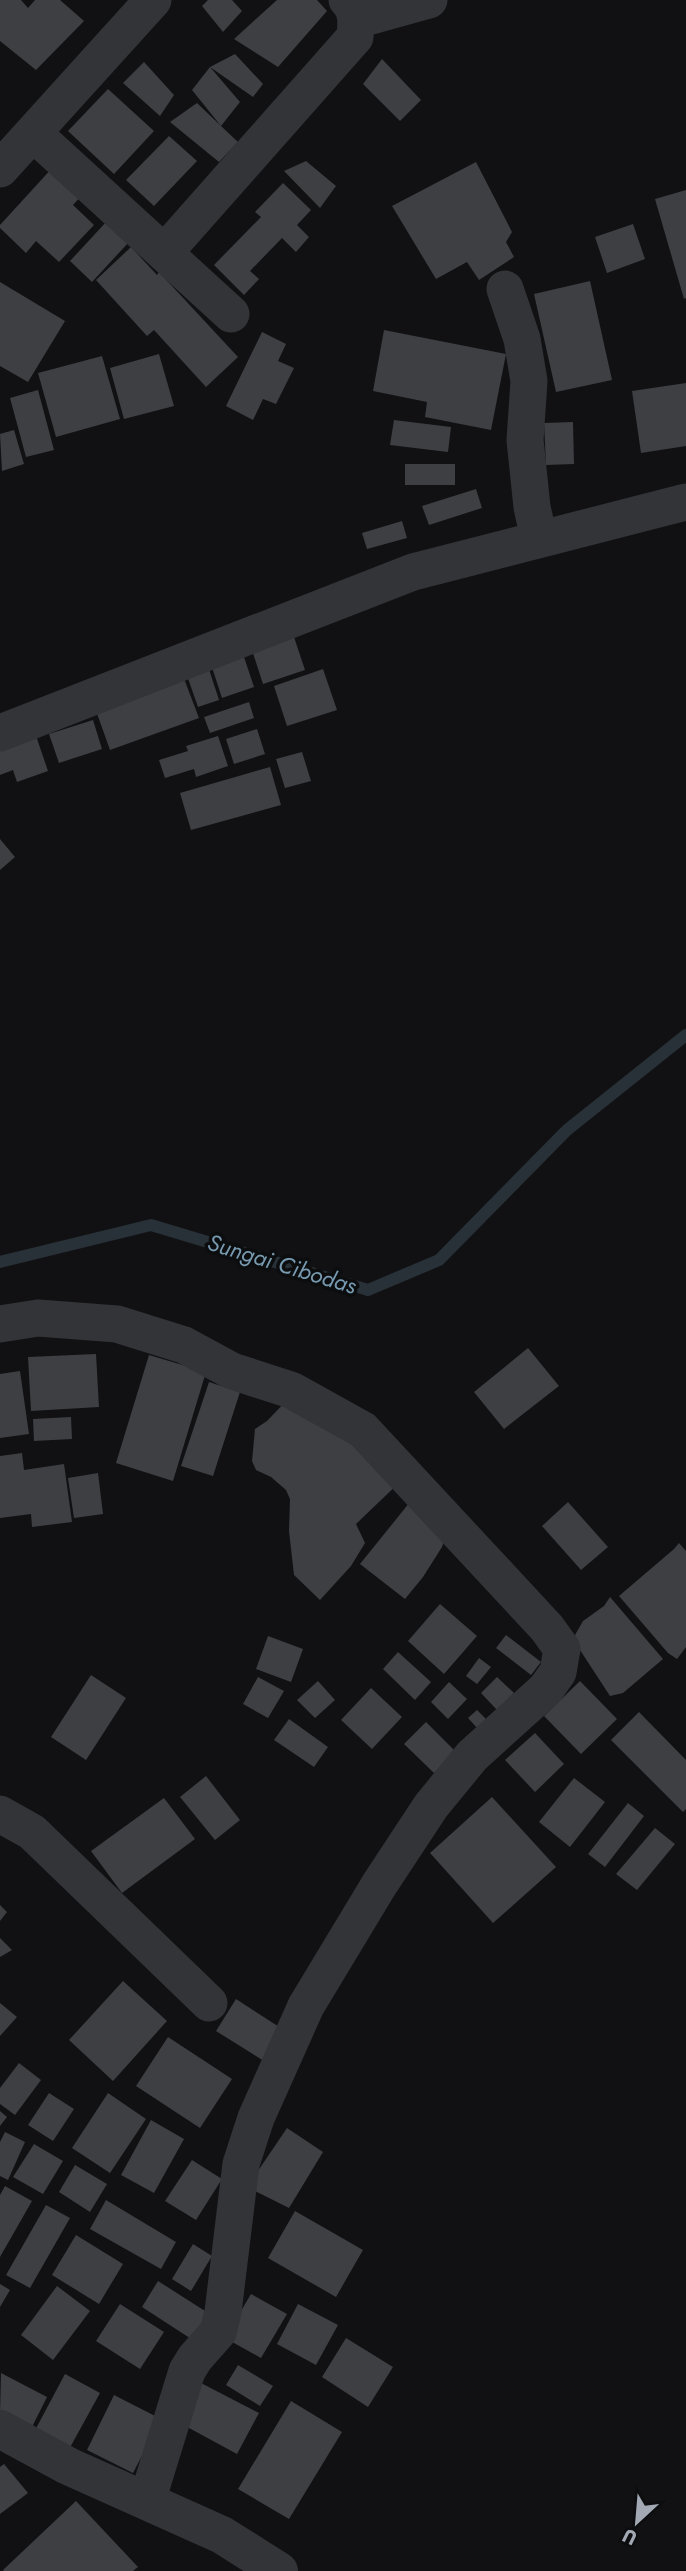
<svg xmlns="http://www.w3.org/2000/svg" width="686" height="2571" font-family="Jost,sans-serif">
<rect width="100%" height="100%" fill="#111113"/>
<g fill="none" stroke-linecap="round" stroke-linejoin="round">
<!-- stream -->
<path stroke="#283137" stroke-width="12" d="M0,1262L151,1225L368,1290L439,1260L567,1130L686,1035"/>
</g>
<!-- building -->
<path fill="#3d3f43" d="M0,0H21L28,8L35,0H60L84,21L36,70L0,41Z
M208,0H232L242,11L223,32L202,6Z
M277,0H317L327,11L278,67L234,39Z
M235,54L263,84L253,97L210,67Z
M382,59L421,100L400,121L363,84Z
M144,62L174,95L160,116L123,83Z
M210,67L240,102L221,126L238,142L219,162L170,122L197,103L221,126L192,90Z
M108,89L154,131L114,174L68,131Z
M169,136L197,161L154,206L126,180Z
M306,161L336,186L320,208L284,171Z
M476,162L512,232L506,242L514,257L479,280L467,262L436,279L392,206Z
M54,166L84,193L73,205L94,225L59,262L36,241L26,253L0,228V225Z
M283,183L311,210L297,225L309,237L296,252L282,238L250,271L259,279L244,295L214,265L261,217L255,212Z
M686,190V298L684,299L655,199Z
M107,221L129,242L92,282L70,261Z
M633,224L645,259L607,273L595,237Z
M131,247L157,275L159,272L238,357L206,387L154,330L147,336L96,280Z
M590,281L612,380L556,392L534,294Z
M0,282L65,321L28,382L0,366Z
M384,330L506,354L491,430L425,417L427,402L373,391Z
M262,332L286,344L278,361L294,368L276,404L263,399L253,420L226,406Z
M159,354L174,406L124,419L110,368Z
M102,356L120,419L56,437L38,373Z
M686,383V446L641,453L632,391Z
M38,390L54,450L26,457L10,398Z
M394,420L451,427L448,452L390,445Z
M573,422L574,464L546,465L544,423Z
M14,430L24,464L2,471L0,434Z
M405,464H455V485H405Z
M476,489L482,508L429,525L422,506Z
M402,521L407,538L367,549L362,533Z
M291,628L305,670L263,684L249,641Z
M240,645L254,687L222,698L208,655Z
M206,660L219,700L198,707L184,667Z
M323,669L337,710L287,726L274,686Z
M183,676L199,718L110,750L95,708Z
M249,702L254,718L210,733L204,717Z
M93,720L102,749L59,763L49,734Z
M257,729L265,754L234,764L226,739Z
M34,730L48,771L17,782L13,770L0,775V741Z
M218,736L228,766L196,777L194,769L165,778L159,760L188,751L186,746Z
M302,752L311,781L285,788L276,759Z
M270,767L281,805L191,830L180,793Z
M0,839L15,857L0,870Z
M528,1348L559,1386L504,1429L474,1392Z
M96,1354L99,1407L31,1411L28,1357Z
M149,1355L206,1372L173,1481L116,1463Z
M20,1371L29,1434L0,1438V1374Z
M209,1382L240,1392L213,1476L181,1466Z
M289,1398L403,1479L356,1524L365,1543L351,1566L320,1600L294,1575L289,1531L290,1499L286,1490L271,1477L256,1470L252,1461L255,1429L267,1421Z
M71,1417L72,1439L34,1441L33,1419Z
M22,1453L24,1470L64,1464L72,1522L32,1527L31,1514L0,1518V1456Z
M98,1473L103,1514L74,1518L68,1478Z
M410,1502L446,1536L442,1547L423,1577L405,1599L360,1564Z
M568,1502L608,1547L581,1570L542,1526Z
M679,1543L686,1551V1647L677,1659L668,1653L619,1596L674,1549Z
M610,1597L663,1659L623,1693L610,1696L580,1650L575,1635L583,1621L604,1606Z
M440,1604L477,1636L444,1674L408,1641Z
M506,1635L541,1662L531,1675L496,1648Z
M268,1636L303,1649L291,1682L256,1669Z
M398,1652L431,1682L415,1700L383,1669Z
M479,1658L491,1667L477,1684L466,1676Z
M91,1675L126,1698L86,1760L51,1737Z
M258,1677L284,1691L268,1718L243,1704Z
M497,1677L514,1693L497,1710L481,1693Z
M318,1681L335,1700L315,1718L297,1700Z
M580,1681L617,1719L581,1754L544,1716Z
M449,1682L467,1699L448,1719L431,1702Z
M371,1688L402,1717L372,1749L341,1720Z
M477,1710L488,1721L478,1729L468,1718Z
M639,1712L686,1760V1809L683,1812L611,1740Z
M289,1719L328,1747L314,1767L274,1740Z
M426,1722L456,1752L434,1773L404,1744Z
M535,1733L564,1764L535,1792L505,1760Z
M206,1776L240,1820L215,1840L180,1797Z
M574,1778L605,1802L570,1847L539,1822Z
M492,1797L556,1867L493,1923L430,1853Z
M164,1798L195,1839L122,1893L91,1851Z
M628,1803L644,1816L605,1867L588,1854Z
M655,1828L675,1844L637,1890L616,1874Z
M0,1905L7,1912L0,1921Z
M0,1938L12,1950L0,1957Z
M123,1981L167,2021L113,2081L69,2040Z
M236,1999L287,2032L267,2063L216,2031Z
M0,2003L17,2017L0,2036Z
M168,2037L232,2079L200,2128L136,2086Z
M19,2063L41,2080L15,2115L0,2104V2088Z
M49,2093L74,2109L53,2141L28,2125Z
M108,2093L146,2119L110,2173L72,2148Z
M0,2111L7,2117L0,2126Z
M151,2120L184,2139L154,2193L121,2175Z
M287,2128L323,2152L289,2208L247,2187Z
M5,2132L25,2142L8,2180L0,2176V2142Z
M34,2144L63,2161L43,2194L13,2177Z
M192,2160L222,2179L196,2220L165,2201Z
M75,2165L107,2184L90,2212L59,2192Z
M5,2186L32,2201L0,2257V2195Z
M106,2200L176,2242L161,2269L90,2229Z
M46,2205L70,2218L30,2288L6,2275Z
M295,2211L363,2250L336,2297L268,2258Z
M76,2235L123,2264L99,2304L52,2275Z
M193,2244L212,2256L191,2291L172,2279Z
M158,2281L216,2318L199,2344L142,2307Z
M0,2284L10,2290L0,2307Z
M57,2286L90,2311L53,2360L21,2335Z
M251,2294L287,2314L261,2358L225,2338Z
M120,2304L164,2332L140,2369L96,2341Z
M298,2304L338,2325L316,2365L277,2344Z
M346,2338L393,2367L368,2407L322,2377Z
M238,2365L273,2386L260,2406L226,2385Z
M1,2373L47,2397L31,2429L0,2414Z
M65,2374L100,2393L67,2453L33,2434Z
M199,2382L259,2413L237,2454L178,2422Z
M114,2395L161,2419L133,2473L87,2450Z
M291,2401L342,2432L289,2519L238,2489Z
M4,2464L28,2493L0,2514V2467Z
M76,2501L138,2567L133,2571H4L3,2570Z"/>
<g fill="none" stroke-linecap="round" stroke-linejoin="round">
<!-- minor -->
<path stroke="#323438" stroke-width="37" d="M357,20L429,0
M33,133L231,314
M0,169L153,0
M164,253L355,37C356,23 358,11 347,0
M505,289L522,339L529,381L525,440L532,507L539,539
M0,733L413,572L686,502
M0,1324L38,1318L117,1324L184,1345L232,1371L291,1390L363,1430L547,1628L562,1649L558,1672L546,1689L472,1756L431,1806L379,1885L306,2006L256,2118L241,2164L223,2312L218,2332L195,2358L187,2371L147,2501
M0,1814L32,1832L209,2003"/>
<!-- tertiary -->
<path stroke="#323438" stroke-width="38" d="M0,2429L68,2466L222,2535L279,2571"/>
</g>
<g text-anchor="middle" stroke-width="7" stroke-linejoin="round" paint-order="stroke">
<!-- water labels -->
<g font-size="23" font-style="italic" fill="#779ab1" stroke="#0c0d0e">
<text transform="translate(282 1264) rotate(17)" y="8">Sungai Cibodas</text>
</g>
</g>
<!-- north arrow -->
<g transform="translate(637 2522) rotate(206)" stroke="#0c0d0e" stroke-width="5" paint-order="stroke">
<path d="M0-5L12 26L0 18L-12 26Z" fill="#a2a9b4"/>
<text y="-10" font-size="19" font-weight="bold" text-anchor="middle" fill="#a2a9b4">U</text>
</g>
</svg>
